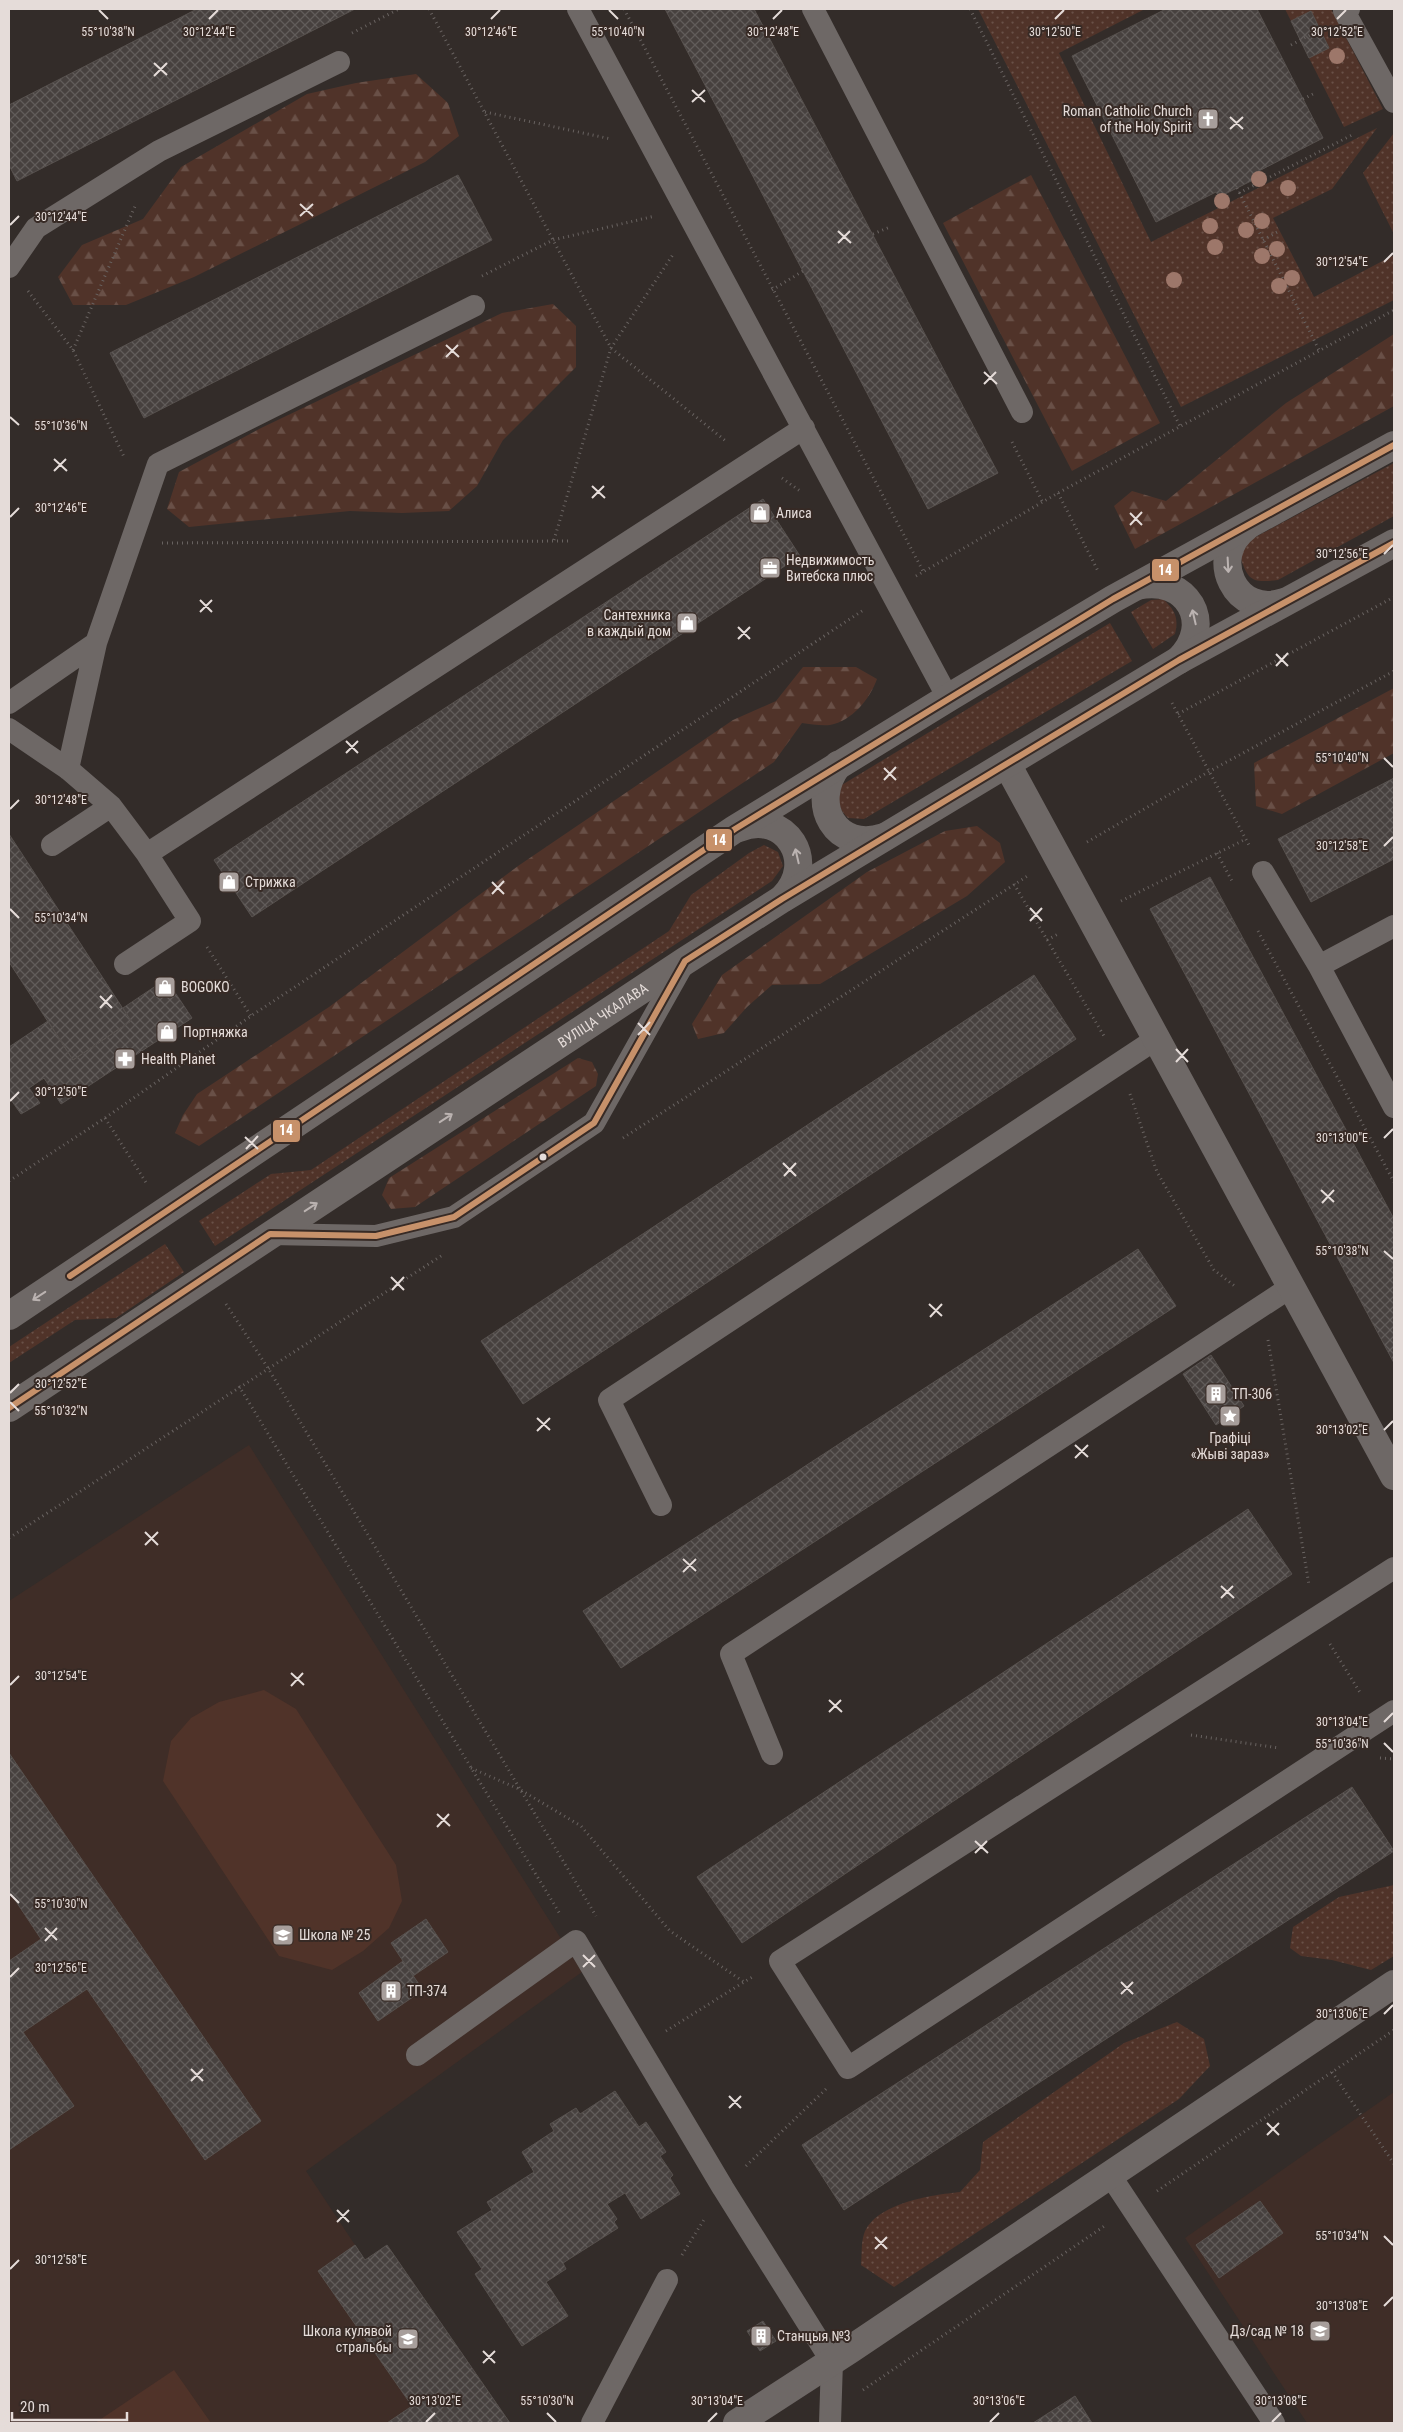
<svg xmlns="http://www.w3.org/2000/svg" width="1403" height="2432" font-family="'Roboto Condensed',sans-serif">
<defs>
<pattern id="grass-dots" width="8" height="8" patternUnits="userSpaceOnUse" patternTransform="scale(1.25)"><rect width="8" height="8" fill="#503329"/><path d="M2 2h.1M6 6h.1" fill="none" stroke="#695047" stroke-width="1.8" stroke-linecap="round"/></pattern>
<pattern id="forest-firs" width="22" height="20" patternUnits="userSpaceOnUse" patternTransform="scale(1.25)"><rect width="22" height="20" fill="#503329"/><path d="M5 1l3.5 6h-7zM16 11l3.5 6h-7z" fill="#695047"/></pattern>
<pattern id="building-cross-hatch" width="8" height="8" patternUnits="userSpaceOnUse" patternTransform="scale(1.25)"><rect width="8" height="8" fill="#47413f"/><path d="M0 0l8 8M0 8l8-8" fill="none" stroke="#615c5a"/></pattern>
</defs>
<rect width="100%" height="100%" fill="#332c29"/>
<!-- built -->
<path fill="#3f2d27" d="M249,1445L582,1972L306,2171L355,2245L318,2271L412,2406L387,2423H9V1601Z
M1394,2092V2423H1307L1185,2238Z"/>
<!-- grass -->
<path fill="url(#grass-dots)" d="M978,9H1145L1059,53L1151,242L1377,128L1332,189L1273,218L1314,297L1394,255V300L1181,407Z
M1285,9H1331L1383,109L1344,127L1309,58L1329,47L1311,11L1291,21Z
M1394,133V234L1363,173Z
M1394,463V516L1278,580C1252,583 1248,581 1240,556L1250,540Z
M1163,599C1175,610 1179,618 1175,634L1153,649L1131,612L1151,600Z
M1110,623L1132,661L864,819L848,818C838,808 837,800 840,786Z
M764,845L778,852L783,866L772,881L215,1246L199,1221L271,1174L311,1170L669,931L691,895L749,853Z
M165,1244L184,1272L116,1318L75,1320L9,1363V1347Z
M1394,1885V1956L1371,1970L1332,1960L1301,1956L1290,1948L1293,1927L1339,1897Z
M1177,2022L1204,2039L1210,2066L1179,2099L894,2287L861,2265C862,2255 861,2243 864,2234C875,2203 932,2195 960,2192L980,2170L983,2142L1124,2043Z"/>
<!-- forest -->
<path fill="url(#forest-firs)" d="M416,74L448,103L459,136L425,162L194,277L126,305H73L58,277L82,245L143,219L181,167L307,94L356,83Z
M1031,175L1160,423L1072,471L943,223Z
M553,304L576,326V367L503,440L477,486L449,511L402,513L350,511L189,527L167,509L179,472L261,428L502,313Z
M1394,334V406L1135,549L1114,506L1132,491L1166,501L1286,403Z
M803,667H856L877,679C870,699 852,721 830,725C821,726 810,724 802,723L774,762L199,1146L175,1133L183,1115L197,1094L329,1007L518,866L733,720L776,701Z
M1394,688V753L1282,814L1256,806L1254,763Z
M977,826L1000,843L1005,862L967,896L820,984L772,985L747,1007L724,1033L698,1039L692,1024L722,975L867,872L945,831Z
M578,1058L592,1062L598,1074L596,1086L415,1207L391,1209L382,1195L389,1178Z"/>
<!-- pitch -->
<path fill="#503329" d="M264,1690L296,1709L396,1865L402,1901L389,1928L363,1951L332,1970L279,1956L163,1781L171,1741L191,1718L219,1702Z
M174,2370L211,2423H95Z"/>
<!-- building -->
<path fill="url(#building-cross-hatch)" stroke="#57514e" d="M197,9H355L17,181L9,165V105Z
M665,9H754L998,473L928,509Z
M1166,9H1257L1323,138L1253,174L1255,179L1219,197L1216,192L1156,222L1072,56Z
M1311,11L1329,48L1309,58L1291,21Z
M458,175L492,240L144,418L110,353Z
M763,499L800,556L252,917L214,860Z
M1394,778V859L1311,902L1278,839Z
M9,834L131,1021L73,1060L9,962Z
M1210,877L1394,1219V1363L1150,909Z
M1034,975L1076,1039L523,1404L481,1341Z
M166,979L192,1018L61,1104L44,1078L29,1088L40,1103L21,1114L11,1100L9,1101V1047L48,1021L73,1060L131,1021L123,1008Z
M1138,1249L1176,1306L621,1668L583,1611Z
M1211,1355L1244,1406L1216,1425L1183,1374Z
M1248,1509L1292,1574L742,1943L697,1877Z
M9,1753L261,2121L205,2160L87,1989L23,2032L74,2106L9,2150V1961L41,1939L9,1891Z
M1352,1787L1394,1851L844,2210L802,2145Z
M426,1919L448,1952L413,1976L391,1943Z
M403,1961L423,1990L378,2021L359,1993Z
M615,2091L639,2127L646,2122L666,2152L660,2156L673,2175L670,2178L680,2194L641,2219L625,2193L607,2204L617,2219L614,2222L618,2228L563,2263L566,2269L546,2282L568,2316L522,2346L475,2274L482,2269L457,2232L492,2210L487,2202L534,2172L522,2152L554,2131L550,2124L576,2108L580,2114Z
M1260,2201L1283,2233L1219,2278L1196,2245Z
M355,2245L365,2260L387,2245L510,2423H387L412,2406L318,2271Z
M763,2321L776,2341L760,2351L747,2331Z
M1075,2396L1092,2423H1033Z"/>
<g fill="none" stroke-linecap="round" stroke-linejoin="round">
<!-- path -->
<path stroke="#696361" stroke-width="3" stroke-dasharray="1 4" stroke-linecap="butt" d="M429,9L611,348L727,442
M624,9L923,571
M970,9L1180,426
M352,33L399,9
M1291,45L1312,34
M1303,99L1315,93
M485,112L611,139
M1237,188L1319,350
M1239,193L1352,135
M873,234L890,227
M1263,240L1279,231
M482,276L553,240L655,216
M772,290L803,271
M28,291L73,350L125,459
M73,350L136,204
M1012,442L1043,503
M782,478L800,491
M1058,493L1098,571
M554,540L611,348L674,253
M162,543L571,541
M916,576L1058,493L1394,310
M1172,703L1249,845
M1178,714L1394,597
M1087,842L1210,771L1394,671
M1217,853L1232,881
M1014,884L1104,1036
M1121,901L1246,839
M1258,931L1394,1182
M1047,940L1060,933
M207,947L251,1016
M1130,1094L1157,1172L1214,1270L1236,1287
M105,1118L147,1184
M623,1138L1029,875
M9,1181L105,1118L251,1016L865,609
M226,1304L268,1368L596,1916
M1268,1340L1309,1585
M239,1386L560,1914
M9,1538L444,1254
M1330,1644L1361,1694
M1191,1735L1279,1748
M1380,1758L1394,1759
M471,1768L519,1789L581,1826L670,1931L744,1982L754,1976
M666,2031L744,1982
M1332,2072L1394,2164
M746,2166L826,2089
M1157,2191L1394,2030
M682,2255L705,2218
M863,2390L1106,2225"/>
<!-- lane -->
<path stroke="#6e6866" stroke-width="22" d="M578,9L948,698
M813,9L1022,412
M1349,9L1344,11L1394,102
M9,267L36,228L159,151L339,62
M9,703L96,643
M9,729L68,769L111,806L147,854L190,921L125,964
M68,769L96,643L158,464L474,306
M52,845L111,806
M147,854L804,428
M1263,872L1319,966
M1394,926L1319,966L1394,1107
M270,1234L376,1236L454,1217L594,1123L685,961
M661,1505L609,1400L1156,1039
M1394,1568L780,1961L848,2068L1394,1711
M772,1754L731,1654L1291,1287
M417,2055L576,1941L723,2188L832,2362L830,2423
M1110,2175L1274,2423
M592,2423L667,2280"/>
<!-- street -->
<path stroke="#6e6866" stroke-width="28" d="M1007,764L1394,1476
M737,2423L851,2349L1394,1984"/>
<!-- secondary -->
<g stroke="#6e6866" stroke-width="28">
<path d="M1246,527C1206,557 1236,619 1284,602"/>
<path d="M1137,586C1187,574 1216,624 1179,660"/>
<path d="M838,765C808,804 836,853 884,837"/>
<path d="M739,828C786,809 819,863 783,898"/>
<path d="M9,1316L735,829L948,698L1113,599L1394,445"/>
<path id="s1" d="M9,1408L685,961L782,899L1179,660L1394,543"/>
</g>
<!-- bus-1 casing -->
<g stroke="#372a25" stroke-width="10">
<path id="bus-1" d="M70,1276L735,829L1113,599L1394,445
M9,1408L270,1234L376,1236L454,1217L594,1123L685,961L782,899L1179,660L1394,543"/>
</g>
<!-- bus-1 -->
<use href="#bus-1" stroke="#c7916a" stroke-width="6"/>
</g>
<!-- trees -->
<g fill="#9d776a">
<circle cx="1337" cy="56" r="8"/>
<circle cx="1259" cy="179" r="8"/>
<circle cx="1288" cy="188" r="8"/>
<circle cx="1222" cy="201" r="8"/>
<circle cx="1262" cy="221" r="8"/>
<circle cx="1210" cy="226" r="8"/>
<circle cx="1246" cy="230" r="8"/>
<circle cx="1215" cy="247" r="8"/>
<circle cx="1277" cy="249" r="8"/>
<circle cx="1262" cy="256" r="8"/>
<circle cx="1292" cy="278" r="8"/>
<circle cx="1174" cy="280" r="8"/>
<circle cx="1279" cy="286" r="8"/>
</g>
<!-- one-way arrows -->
<defs><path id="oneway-shaft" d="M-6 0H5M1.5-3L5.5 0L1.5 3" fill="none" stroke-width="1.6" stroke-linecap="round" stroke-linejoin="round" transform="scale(1.25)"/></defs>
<g stroke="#bbb3b1">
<use href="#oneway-shaft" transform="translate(1228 565) rotate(87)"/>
<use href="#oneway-shaft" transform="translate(1194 617) rotate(-103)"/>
<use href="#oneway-shaft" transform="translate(797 856) rotate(-103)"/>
<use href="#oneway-shaft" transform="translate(446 1118) rotate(-33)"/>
<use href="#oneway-shaft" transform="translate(311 1207) rotate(-33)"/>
<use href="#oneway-shaft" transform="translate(39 1296) rotate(147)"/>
</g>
<!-- ticks -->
<path fill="none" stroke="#e5dcd9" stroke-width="2" d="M99,10L108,19M609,10L618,19M209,19L218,10M491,19L500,10M773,19L782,10M1055,19L1064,10M1337,19L1346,10M154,63L167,75M154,76L167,63M692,90L705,102M692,102L705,90M1230,117L1243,129M1230,129L1243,117M300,204L313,216M300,216L313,204M10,225L19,216M838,231L851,243M838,243L850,231M1384,262L1393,253M446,345L459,357M446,357L458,345M984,372L997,384M984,384L996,372M10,417L19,425M54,459L67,471M54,471L66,459M592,486L605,498M592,498L604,486M1130,513L1142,525M10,517L19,508M1130,525L1142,512M1384,554L1393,545M200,600L212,612M200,612L212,600M738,627L750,639M738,639L750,627M1276,654L1288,666M1276,666L1288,653M346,741L358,753M346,753L358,741M1384,758L1393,767M884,768L896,780M884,780L896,767M10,809L19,800M1384,846L1393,837M492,882L504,894M492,894L504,881M1030,908L1042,921M10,909L19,918M1030,921L1042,908M100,996L112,1008M100,1008L112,995M638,1023L650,1035M638,1035L650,1022M1176,1049L1188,1062M1176,1062L1188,1049M10,1101L19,1092M245,1137L258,1149M1384,1138L1393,1129M246,1149L258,1136M783,1163L796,1176M784,1176L796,1163M1321,1190L1334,1202M1322,1203L1334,1190M1384,1251L1393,1259M391,1277L404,1290M392,1290L404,1277M929,1304L942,1316M930,1317L942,1304M10,1393L19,1384M10,1402L19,1411M537,1418L550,1430M1384,1430L1393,1421M537,1431L550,1418M1075,1445L1088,1457M1075,1458L1088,1445M145,1532L158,1545M145,1545L158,1532M683,1559L696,1571M683,1572L696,1559M1221,1586L1234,1598M1221,1598L1233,1586M291,1673L304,1685M10,1685L19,1676M291,1686L303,1673M829,1700L842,1712M829,1712L841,1700M1384,1722L1393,1713M1384,1743L1393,1752M437,1814L450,1826M437,1827L449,1814M975,1841L988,1853M975,1853L987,1841M10,1894L19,1903M45,1928L57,1940M45,1941L57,1928M583,1955L595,1967M583,1967L595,1955M10,1977L19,1968M1121,1982L1133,1994M1121,1994L1133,1982M1384,2014L1393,2005M191,2069L203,2081M191,2081L203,2069M729,2096L741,2108M729,2108L741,2096M1267,2123L1279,2135M1267,2135L1279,2123M337,2210L349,2222M337,2222L349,2210M1384,2236L1393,2245M875,2237L887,2249M875,2249L887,2237M10,2269L19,2260M1384,2306L1393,2297M483,2351L495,2363M483,2363L495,2351M547,2413L556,2422M426,2422L435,2413M708,2422L717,2413M990,2422L999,2413M1272,2422L1281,2413"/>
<!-- icons -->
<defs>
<g id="church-square" transform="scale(1.125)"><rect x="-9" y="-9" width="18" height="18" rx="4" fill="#a79e9b" stroke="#372a25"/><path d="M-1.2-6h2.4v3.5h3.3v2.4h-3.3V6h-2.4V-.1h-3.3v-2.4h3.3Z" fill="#fff"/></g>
<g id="shop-square" transform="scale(1.125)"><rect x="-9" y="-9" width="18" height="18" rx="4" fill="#a79e9b" stroke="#372a25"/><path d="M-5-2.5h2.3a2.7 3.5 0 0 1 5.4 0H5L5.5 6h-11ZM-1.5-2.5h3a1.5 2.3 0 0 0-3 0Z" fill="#fff"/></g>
<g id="office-square" transform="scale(1.125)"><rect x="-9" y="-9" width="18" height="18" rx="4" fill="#a79e9b" stroke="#372a25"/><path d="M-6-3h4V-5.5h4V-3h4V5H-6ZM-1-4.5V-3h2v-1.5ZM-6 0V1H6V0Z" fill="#fff"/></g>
<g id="pharmacy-square" transform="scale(1.125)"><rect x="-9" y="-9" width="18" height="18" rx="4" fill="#a79e9b" stroke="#372a25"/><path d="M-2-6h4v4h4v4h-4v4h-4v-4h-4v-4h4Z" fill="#fff"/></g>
<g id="building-square" transform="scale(1.125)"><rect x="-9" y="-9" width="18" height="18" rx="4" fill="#a79e9b" stroke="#372a25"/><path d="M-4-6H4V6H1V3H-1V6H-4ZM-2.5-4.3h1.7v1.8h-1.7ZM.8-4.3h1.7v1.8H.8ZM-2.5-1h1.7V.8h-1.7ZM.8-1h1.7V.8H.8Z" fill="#fff"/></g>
<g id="sight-square" transform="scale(1.125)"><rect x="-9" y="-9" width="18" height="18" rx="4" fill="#a79e9b" stroke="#372a25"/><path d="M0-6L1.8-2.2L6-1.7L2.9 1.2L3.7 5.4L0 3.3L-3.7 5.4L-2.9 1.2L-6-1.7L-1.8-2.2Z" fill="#fff"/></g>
<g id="school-square" transform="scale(1.125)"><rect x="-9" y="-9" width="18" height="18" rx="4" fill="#a79e9b" stroke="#372a25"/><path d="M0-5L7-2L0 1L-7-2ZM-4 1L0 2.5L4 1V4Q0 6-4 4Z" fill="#fff"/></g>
</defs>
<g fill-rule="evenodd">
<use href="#church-square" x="1208" y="119"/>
<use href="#shop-square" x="760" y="513"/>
<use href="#office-square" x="770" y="568"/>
<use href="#shop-square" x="687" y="623"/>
<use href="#shop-square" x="229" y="882"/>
<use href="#shop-square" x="165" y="987"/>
<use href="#shop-square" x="167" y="1032"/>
<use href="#pharmacy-square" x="125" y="1059"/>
<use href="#building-square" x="1216" y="1394"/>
<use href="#sight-square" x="1230" y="1416"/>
<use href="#school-square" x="283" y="1935"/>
<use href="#building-square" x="391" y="1991"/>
<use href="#school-square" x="1320" y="2331"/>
<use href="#building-square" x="761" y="2336"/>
<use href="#school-square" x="408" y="2339"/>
</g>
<!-- markers -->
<circle fill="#e5dcd9" stroke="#372a25" stroke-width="2" cx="543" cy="1157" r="4.5"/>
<g text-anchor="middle" stroke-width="4" stroke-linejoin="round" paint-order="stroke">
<!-- poi labels -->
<g font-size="14" fill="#e5dcd9" stroke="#372a25" text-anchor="start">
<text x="1192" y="116" text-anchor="end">Roman Catholic Church<tspan x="1192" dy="16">of the Holy Spirit</tspan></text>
<text x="776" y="518">Алиса</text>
<text x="786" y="565">Недвижимость<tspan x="786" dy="16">Витебска плюс</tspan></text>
<text x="671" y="620" text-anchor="end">Сантехника<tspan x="671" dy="16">в каждый дом</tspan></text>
<text x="245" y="887">Стрижка</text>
<text x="181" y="992">BOGOKO</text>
<text x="183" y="1037">Портняжка</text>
<text x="141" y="1064">Health Planet</text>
<text x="1232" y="1399">ТП-306</text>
<text x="1230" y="1443" text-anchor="middle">Графіці<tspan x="1230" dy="16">«Жыві зараз»</tspan></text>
<text x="299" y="1940">Школа № 25</text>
<text x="407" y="1996">ТП-374</text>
<text x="392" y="2336" text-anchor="end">Школа кулявой<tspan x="392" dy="16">стральбы</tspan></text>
<text x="1304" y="2336" text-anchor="end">Дз/сад № 18</text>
<text x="777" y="2341">Станцыя №3</text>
</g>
<!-- street labels -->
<g font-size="14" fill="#e5dcd9" stroke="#372a25">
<text dy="5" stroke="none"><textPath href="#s1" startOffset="712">ВУЛІЦА ЧКАЛАВА</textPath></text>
</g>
</g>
<g font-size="12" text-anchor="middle" fill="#e5dcd9" stroke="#372a25" stroke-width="4" stroke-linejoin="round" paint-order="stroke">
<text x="108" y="36">55°10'38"N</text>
<text x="618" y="36">55°10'40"N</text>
<text x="209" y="36">30°12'44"E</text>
<text x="491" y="36">30°12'46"E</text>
<text x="773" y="36">30°12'48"E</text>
<text x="1055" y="36">30°12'50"E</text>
<text x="1337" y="36">30°12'52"E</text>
<text x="61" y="221">30°12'44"E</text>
<text x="1342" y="266">30°12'54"E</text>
<text x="61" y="430">55°10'36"N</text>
<text x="61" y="512">30°12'46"E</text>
<text x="1342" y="558">30°12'56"E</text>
<text x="1342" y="762">55°10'40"N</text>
<text x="61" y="804">30°12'48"E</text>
<text x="1342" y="850">30°12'58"E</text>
<text x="61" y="922">55°10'34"N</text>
<text x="61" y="1096">30°12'50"E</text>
<text x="1342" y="1142">30°13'00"E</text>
<text x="1342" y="1255">55°10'38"N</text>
<text x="61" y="1388">30°12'52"E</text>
<text x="61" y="1415">55°10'32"N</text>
<text x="1342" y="1434">30°13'02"E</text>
<text x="61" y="1680">30°12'54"E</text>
<text x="1342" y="1726">30°13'04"E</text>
<text x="1342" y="1748">55°10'36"N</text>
<text x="61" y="1908">55°10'30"N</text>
<text x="61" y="1972">30°12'56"E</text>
<text x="1342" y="2018">30°13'06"E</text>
<text x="1342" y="2240">55°10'34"N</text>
<text x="61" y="2264">30°12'58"E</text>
<text x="1342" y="2310">30°13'08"E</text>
<text x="435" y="2405">30°13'02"E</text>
<text x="717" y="2405">30°13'04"E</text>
<text x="999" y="2405">30°13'06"E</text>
<text x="1281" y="2405">30°13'08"E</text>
<text x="547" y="2405">55°10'30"N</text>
</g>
<g stroke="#372a25" stroke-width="2">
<rect x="1151" y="558" width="29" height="24" rx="5" fill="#c7916a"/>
<rect x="705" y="828" width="28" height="24" rx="5" fill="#c7916a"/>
<rect x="272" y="1119" width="29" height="24" rx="5" fill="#c7916a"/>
</g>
<g font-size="14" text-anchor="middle" font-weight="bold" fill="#fff">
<text x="1165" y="575">14</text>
<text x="719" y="845">14</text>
<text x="286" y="1135">14</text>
</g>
<!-- border -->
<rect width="1403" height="2432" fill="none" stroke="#e5dcd9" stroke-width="20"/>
<!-- scale -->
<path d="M12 2412v8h115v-8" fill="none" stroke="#e5dcd9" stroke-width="2.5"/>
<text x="20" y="2412" font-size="15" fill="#e5dcd9" stroke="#372a25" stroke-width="4" paint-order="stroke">20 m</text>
</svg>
